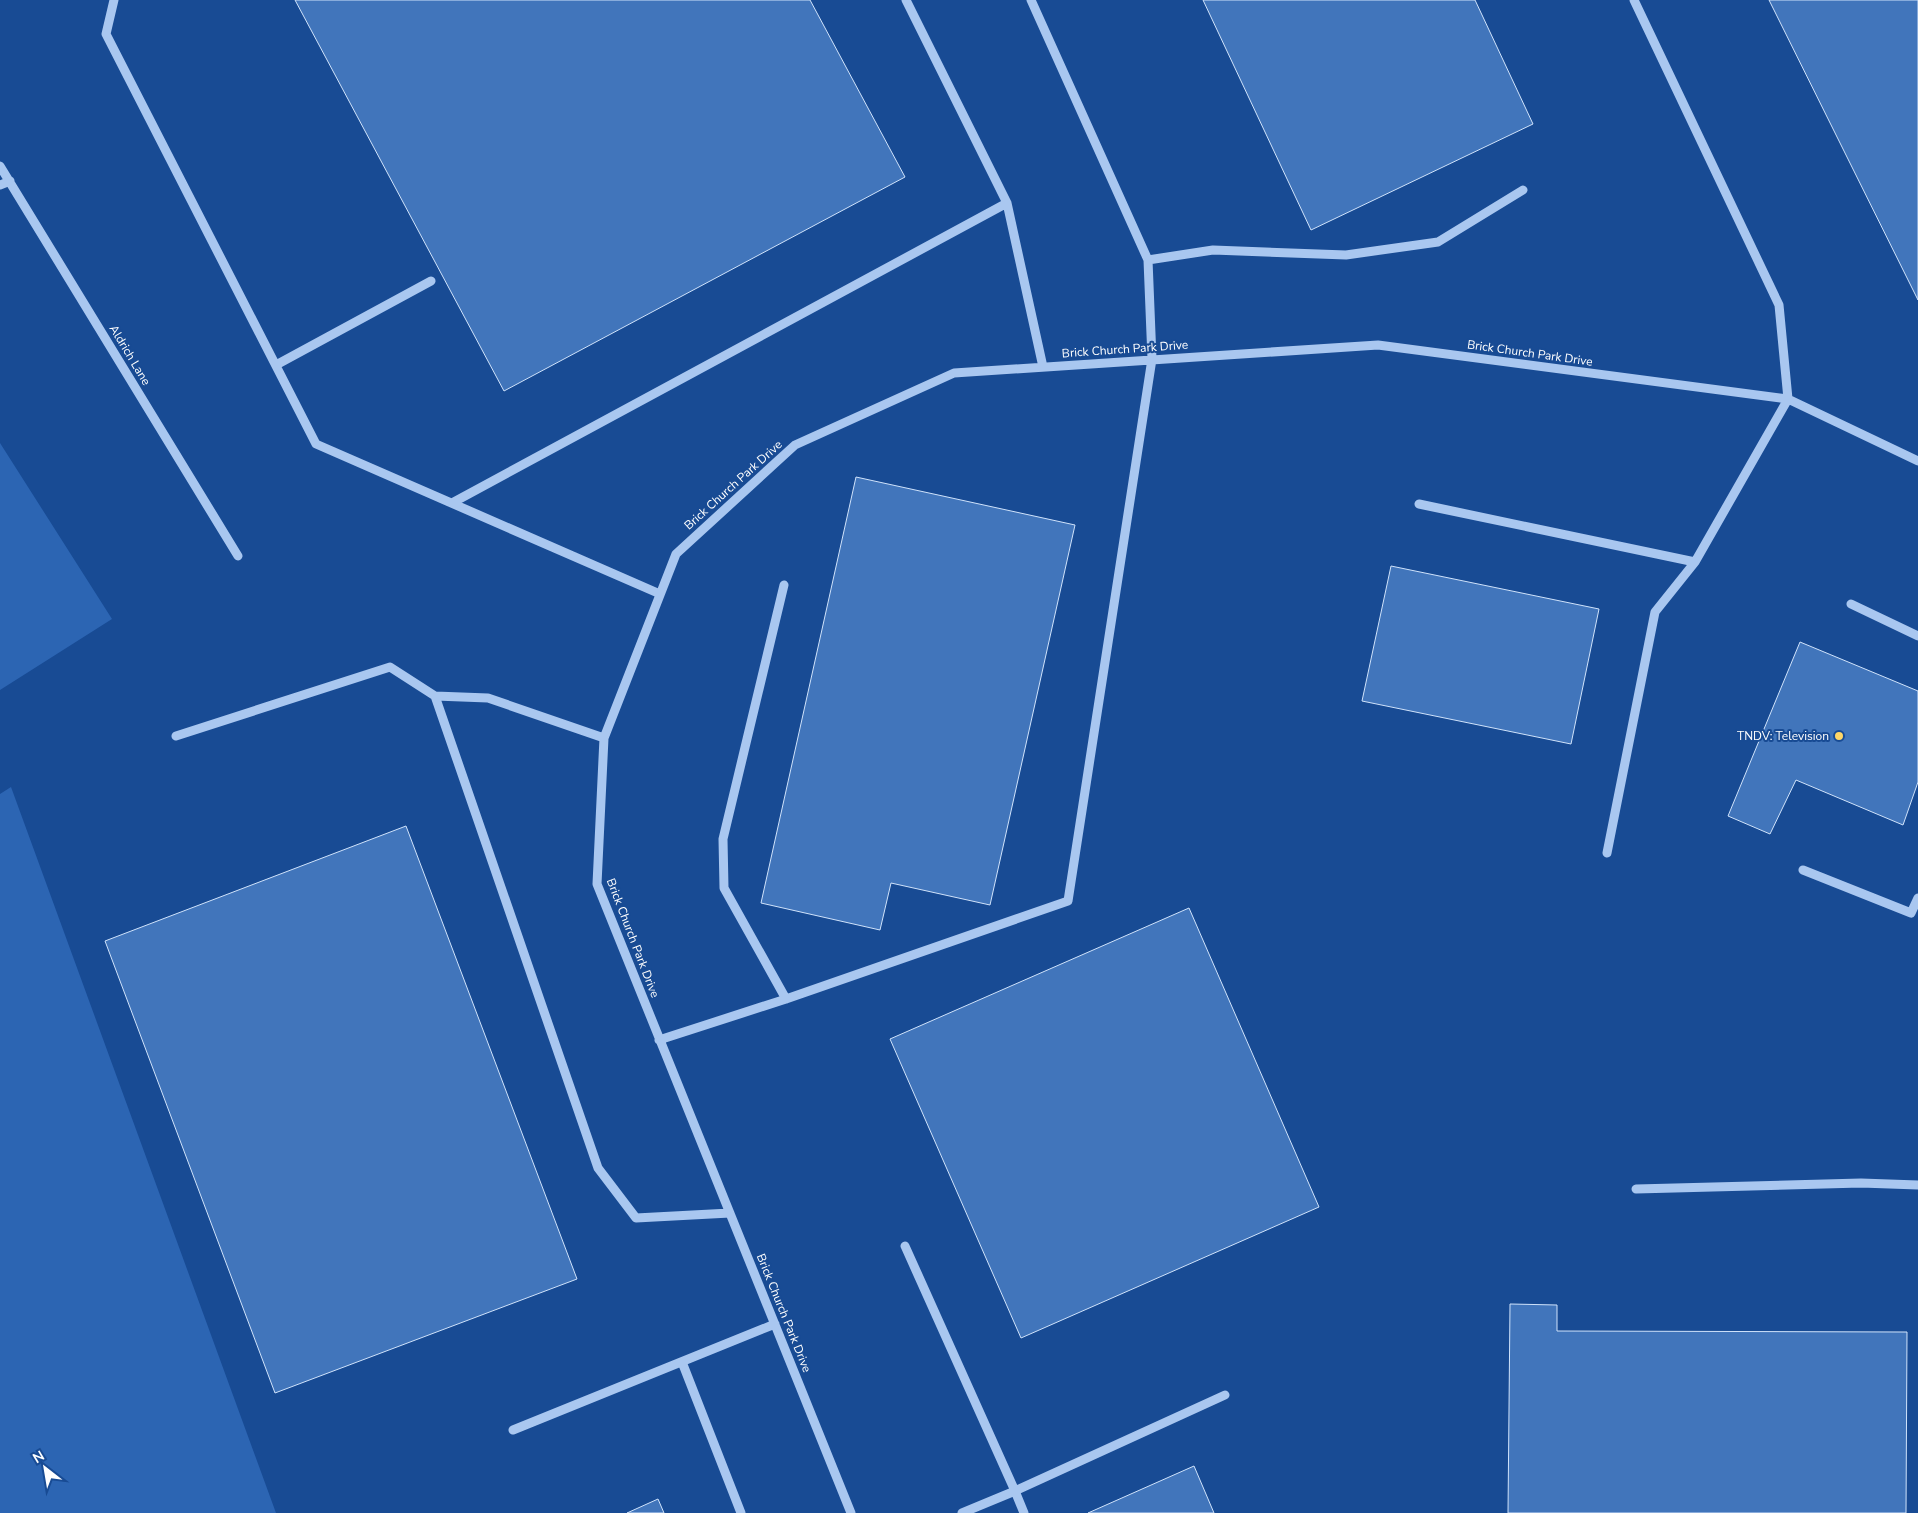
<svg xmlns="http://www.w3.org/2000/svg" width="1918" height="1513" font-family="'Nunito Sans',sans-serif">
<rect width="100%" height="100%" fill="#184b94"/>
<!-- green -->
<path fill="#2c65b3" d="M0,443L112,619L0,690Z
M11,787L276,1513H0V794Z"/>
<!-- building -->
<path fill="#4175bb" stroke="#d0e3fb" d="M295,0H810L905,177L504,391Z
M1203,0H1475L1533,124L1311,230Z
M1769,0H1918V300Z
M856,477L1075,525L990,905L891,883L880,930L761,903Z
M1391,566L1599,609L1571,744L1362,701Z
M1800,642L1918,691V782L1903,825L1796,780L1770,834L1728,816Z
M406,826L577,1279L275,1393L105,941Z
M1189,908L1319,1207L1021,1338L890,1039Z
M1510,1304L1557,1305V1331L1907,1332L1906,1513H1508Z
M1194,1466L1214,1513H1088Z
M658,1499L664,1513H627Z"/>
<g fill="none" stroke-linecap="round" stroke-linejoin="round">
<!-- minor -->
<path stroke="#a9c7f0" stroke-width="9" d="M114,0L106,34L316,444L660,594
M906,0L1007,203L1043,367
M0,166L238,556
M0,185L10,181
M1148,260L1213,250L1346,255L1438,242L1523,190
M276,365L431,281
M452,503L1007,203
M1419,504L1695,562
M784,585L723,839L724,888L786,999
M1851,604L1918,636
M435,696L598,1168L636,1218L730,1213
M176,736L390,667L435,696L488,698L604,738
M1607,853L1655,612L1695,562L1788,399L1779,305L1634,0
M1803,870L1911,913L1918,898
M659,1040L786,999L1068,901L1152,359L1148,260L1031,0
M1636,1189L1861,1183L1918,1185
M905,1246L1015,1491L962,1513
M682,1362L741,1513
M513,1430L775,1324
M851,1513L597,884L604,738L676,554L795,445L954,373L1378,345L1788,399L1918,461
M1024,1513L1015,1491L1225,1395"/>
</g>
<!-- markers -->
<circle fill="#ffd768" stroke="#184b94" stroke-width="2" cx="1839" cy="736" r="5"/>
<g text-anchor="middle" stroke-width="4" stroke-linejoin="round" paint-order="stroke">
<!-- street labels -->
<g font-size="12" fill="#fff" stroke="#184b94">
<text transform="translate(1125 349) rotate(-4)" y="4">Brick Church Park Drive</text>
<text transform="translate(1530 353) rotate(8)" y="4">Brick Church Park Drive</text>
<text transform="translate(130 355) rotate(59)" y="4">Aldrich Lane</text>
<text transform="translate(733 485) rotate(-42)" y="4">Brick Church Park Drive</text>
<text transform="translate(633 938) rotate(69)" y="4">Brick Church Park Drive</text>
<text transform="translate(784 1313) rotate(68)" y="4">Brick Church Park Drive</text>
</g>
<!-- poi labels -->
<g font-size="12" fill="#fff" stroke="#184b94" text-anchor="end">
<text x="1829" y="740">TNDV: Television</text>
</g>
</g>
<!-- north arrow -->
<g transform="translate(45 1468) rotate(329)" stroke="#184b94" stroke-width="4" paint-order="stroke">
<path d="M0-4L9 19L0 12L-9 19Z" fill="#ffffff"/>
<text y="-8" font-size="14" font-weight="bold" text-anchor="middle" fill="#ffffff">N</text>
</g>
</svg>
